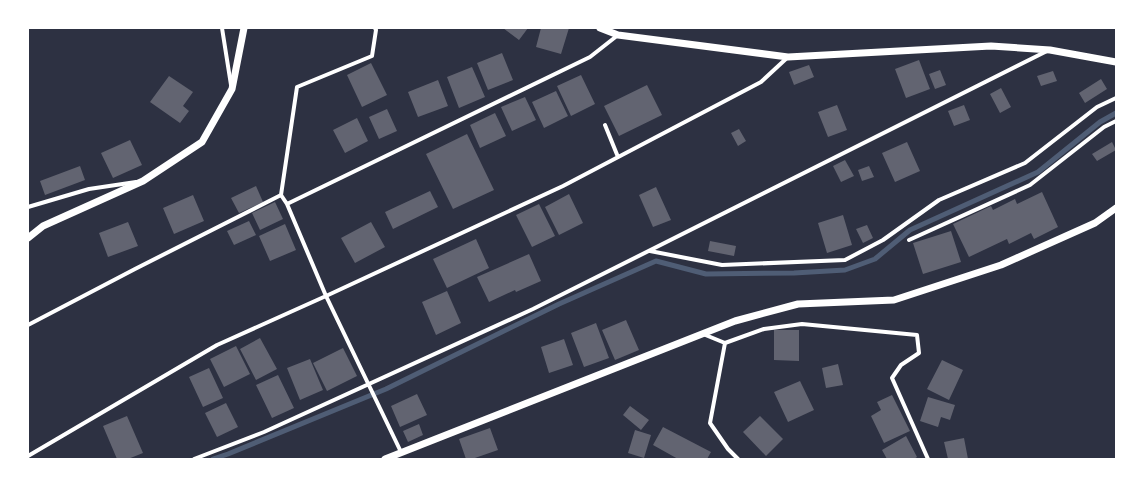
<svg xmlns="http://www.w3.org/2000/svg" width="1144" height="487" font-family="Signika,sans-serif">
<rect width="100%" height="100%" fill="#2d3142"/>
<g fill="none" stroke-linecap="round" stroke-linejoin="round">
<!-- stream -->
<path stroke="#4f5d75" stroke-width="5" d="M213,459L228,454L386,389L559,304L656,261L706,274L794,273L845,270L875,259L910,230L1038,172L1100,122L1116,113"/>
</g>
<!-- building -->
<path fill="#626471" d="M503,28H528L519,40Z
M541,28H569L561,54L536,47Z
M502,53L513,80L488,90L477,63Z
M919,60L930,89L906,98L895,69Z
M371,63L387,95L362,107L347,75Z
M809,65L814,77L794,85L789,72Z
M472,67L485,97L459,108L447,77Z
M940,70L946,85L935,89L929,74Z
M1053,71L1057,81L1041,86L1037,76Z
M581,75L595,104L571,116L557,86Z
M169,76L193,92L183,106L189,111L180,123L150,102Z
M1101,79L1107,89L1085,103L1079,93Z
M438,80L448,106L418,117L408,92Z
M647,85L662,115L619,136L604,106Z
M1001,88L1011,107L1000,113L990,94Z
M556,91L568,116L544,128L532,102Z
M525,97L536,120L512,131L501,107Z
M837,105L847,130L828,137L818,112Z
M964,105L970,120L954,126L948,111Z
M387,109L397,131L379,139L369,117Z
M495,113L506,136L480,148L470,125Z
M357,118L368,141L345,153L333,130Z
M739,129L746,141L738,146L731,133Z
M467,134L494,190L453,209L426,154Z
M130,140L142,165L113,178L101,153Z
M907,142L920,171L895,182L882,153Z
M1112,142L1116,150L1097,161L1092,154Z
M845,160L854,176L841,182L833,166Z
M80,166L85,180L45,195L40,181Z
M869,166L874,177L862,181L858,170Z
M256,186L263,202L239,213L231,198Z
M656,187L671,220L653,227L639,195Z
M430,191L438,207L393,229L385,212Z
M1042,192L1058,227L1034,239L1031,233L1009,244L1007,239L969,257L953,224L991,206L993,210L1015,199L1017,204Z
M569,194L583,223L559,235L545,207Z
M193,195L204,221L174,234L163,208Z
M275,202L283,219L260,230L252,213Z
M539,204L555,236L532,247L516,215Z
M843,215L852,245L827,253L818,223Z
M249,221L256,235L234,245L227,231Z
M128,222L138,246L108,257L99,233Z
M371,222L385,247L355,263L341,238Z
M285,224L296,250L270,261L259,236Z
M867,225L873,238L863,243L856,229Z
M951,231L961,262L923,274L913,243Z
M476,239L489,268L447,288L433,259Z
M710,241L736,246L734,256L708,251Z
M529,254L541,281L516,292L515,290L489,302L477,277Z
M447,291L461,323L436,335L422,302Z
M626,320L639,350L615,360L602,330Z
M596,323L609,358L584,367L571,333Z
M774,330H799V361L774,360Z
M260,338L277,369L256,380L240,349Z
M564,339L573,365L549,373L541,347Z
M236,346L250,374L224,387L210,359Z
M343,348L357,376L327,391L313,363Z
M310,359L323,390L300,400L287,368Z
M942,360L963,370L949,400L927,389Z
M838,364L843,385L826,388L822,368Z
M209,368L223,398L203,407L189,377Z
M278,375L294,408L272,418L256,385Z
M800,381L814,410L788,422L774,392Z
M417,394L427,415L400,427L391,406Z
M892,395L910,431L884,443L871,416L881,410L877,402Z
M928,397L955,405L950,420L941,417L938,427L920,421Z
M226,403L238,427L217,437L205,413Z
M630,406L649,420L641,430L623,415Z
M127,416L143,453L128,459H117L103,426Z
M760,416L783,439L766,456L743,432Z
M419,424L423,435L408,442L403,431Z
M663,427L711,452L707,459H678L653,445Z
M490,428L498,450L472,459H466L459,439Z
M635,430L651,435L644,458L628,453Z
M906,436L917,457L914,459H887L882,450Z
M964,438L968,459H948L944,442Z"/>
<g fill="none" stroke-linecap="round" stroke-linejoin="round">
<!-- minor -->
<path stroke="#fff" stroke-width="4" d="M222,28L231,85
M375,28L376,30L372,56L297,87L281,195L287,204L326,296L401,452
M605,125L618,157
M287,204L590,57L618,35
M28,207L89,189L136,182
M909,240L1030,185L1104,127L1116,121
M650,251L722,265L845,260L883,240L939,200L1025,163L1097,107L1116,98
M28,325L135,269L281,195
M703,334L725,343L764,329L802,324L917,335L919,353L901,365L892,378L928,459
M725,343L710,423L728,449L738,459
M28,456L217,345L326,296L563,186L761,82L788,57
M194,459L264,432L533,309L1047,51"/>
<!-- tertiary -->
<path stroke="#fff" stroke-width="7" d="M600,28L618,35L788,57L991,46L1050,50L1116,62
M28,238L43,226L143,181L202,142L232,89L244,28
M385,459L735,321L798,304L894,300L1001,265L1095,223L1116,208"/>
</g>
<!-- border -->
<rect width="1144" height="487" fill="none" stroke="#ffffff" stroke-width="58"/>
</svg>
